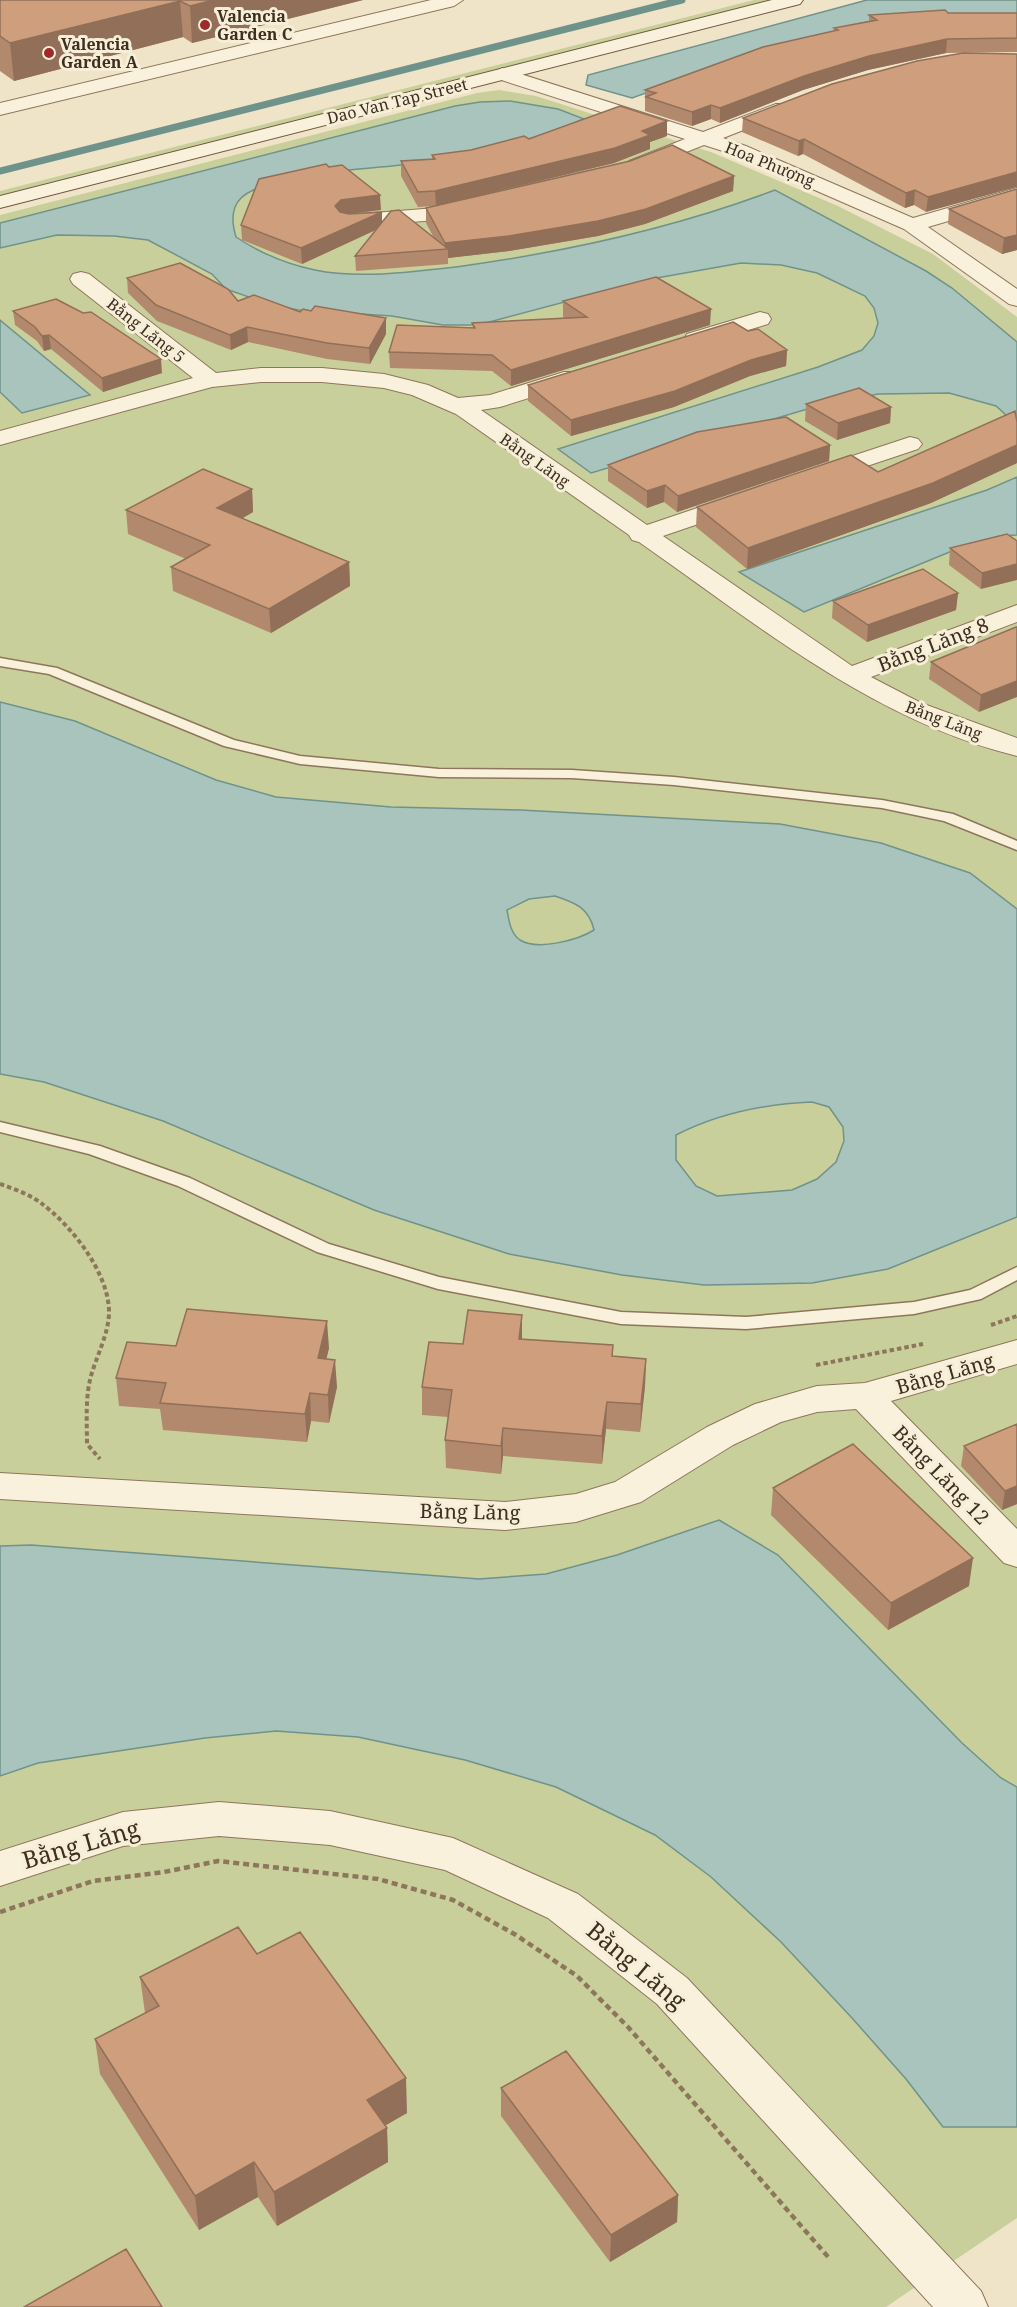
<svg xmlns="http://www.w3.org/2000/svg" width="1017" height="2307" font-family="'Noto Serif',serif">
<rect width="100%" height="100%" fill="#f0e4c8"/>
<!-- green -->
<path fill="#c9cf9b" d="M754,0H778L0,197V191Z
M499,90L536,96L711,152L838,206L933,254L1017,317V2218L886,2307H0V215L477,93Z"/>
<!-- water -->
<path fill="#a9c4bc" stroke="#6f938a" stroke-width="1.5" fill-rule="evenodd" d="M867,0H1017V18L748,57L632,98L586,85L588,75Z
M510,101L558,109L584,119C527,143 463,158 402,165C367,169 266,174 241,198C230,209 232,224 236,237C260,253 286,264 315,270C358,279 413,272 456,267C565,252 672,229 775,190L926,271L952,288L1017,342V425L996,406L949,393L878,394L804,410L591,473L558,449L818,367L862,350L874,336L878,323L874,308L865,296L817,273L781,265L741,263L651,279L478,325H443L392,316L298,310L269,304L226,289L212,274L148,240L114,236L57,235L0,248V223L455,106L480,102Z
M0,320L90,395L22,413L0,392Z
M1017,477V535L1000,536L969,544L804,612L739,572L987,490Z
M0,702L75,721L216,780L276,797L391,807L521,810L780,824L881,843L970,873L1017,909V1217L888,1269L812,1283L704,1285L622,1275L509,1254L374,1210L163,1121L44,1082L0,1074ZM555,896C576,903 589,908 594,930C578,940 538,951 520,940C510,933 509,920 507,910L529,899ZM812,1102L829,1107L843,1127L844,1141L836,1162L817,1179L792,1190L717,1196L696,1186L676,1160V1135C719,1113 763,1104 812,1102Z
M719,1520L778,1555L962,1743L1001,1778L1017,1787V2127H943L906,2079L852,2018L781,1942L711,1877L655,1835L556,1787L465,1760L358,1737L276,1731L205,1738L38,1763L0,1776V1546L31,1545L479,1579L546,1574L617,1555Z"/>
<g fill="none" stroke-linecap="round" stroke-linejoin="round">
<!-- stream -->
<path stroke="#6f938a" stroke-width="7" d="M0,171L682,0"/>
<!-- service casing -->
<g stroke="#8d765c" stroke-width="3">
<path id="service" d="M0,658L57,668L234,740L300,756L439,769L572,770L674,777L882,800L953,814L1017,841V850L944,821L882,808L674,785L572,778L439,777L300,764L224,746L49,674L0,666Z
M0,1122L100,1146L190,1178L329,1244L439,1277L621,1312L746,1317L914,1302L970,1290L1017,1267V1280L981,1299L914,1314L746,1329L621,1324L438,1289L317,1252L178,1186L89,1154L0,1132Z"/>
</g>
<!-- minor casing -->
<g stroke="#8d765c" stroke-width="2">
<path id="minor" d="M502,68L703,132L776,104H790L793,108L790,112L723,138L746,146L913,218L1017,188V201L928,227L1017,289V306L1009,304L904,229L732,154L704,145L643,169H629L626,165L629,161L685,139L495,78L492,74Z
M469,200L476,202L479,206L476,210L436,220L349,227L342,225L338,221L342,217L349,215L436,208Z
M81,272L89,274L216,373L261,368H322L384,374L428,385L458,398L490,395L564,372H580L584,377L580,382L500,407L481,410L647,525L730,497L739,495L748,497L751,502L748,507L663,536L852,666L1017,605V622L871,677L921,703L1017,738V756C874,721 758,625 639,542L632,540L629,535L456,414L412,395L384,388L322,382H261L212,387L0,445V431L193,378L73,284L70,279L73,274Z
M760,312L768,314L771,319L768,324L695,346L687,344L684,339L687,334Z
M910,437L918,439L922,444L918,449L819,482L810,480L807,475L810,470Z
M1017,1340V1364L891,1401L1017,1529V1567L1004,1563L856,1409L817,1412L781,1422L733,1445L641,1502L576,1522L505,1530L0,1499V1473L505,1502L576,1494L615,1482L707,1427L755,1404L817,1386L865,1383Z
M219,1802L330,1811L453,1838L578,1894L687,1978L981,2291L988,2307H933L657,2004L548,1918L445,1870L330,1845L219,1836L123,1846L0,1886V1851L123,1812Z"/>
</g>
<!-- tertiary casing -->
<g stroke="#8d765c" stroke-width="2">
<path id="tertiary" d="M431,0H463L454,6L0,115V103Z"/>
</g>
<!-- secondary casing -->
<g stroke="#6f573f" stroke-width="2">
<path id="secondary" d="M772,0H803L800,4L0,208V196Z"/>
</g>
<!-- path-far1 -->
<path stroke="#8d765c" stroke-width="4" stroke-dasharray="4.5 3" stroke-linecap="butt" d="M0,1184C14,1189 29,1194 41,1203C72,1226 110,1274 109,1314C108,1335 97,1355 91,1376C85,1398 87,1421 87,1444L100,1459
M991,1325L1017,1316
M816,1365L923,1344"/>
<!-- path -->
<path stroke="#8d765c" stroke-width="4.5" stroke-dasharray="6 4" stroke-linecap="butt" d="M0,1912L93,1881L164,1872L218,1861L378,1879L453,1900L516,1935L577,1976L628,2027L829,2258"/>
<!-- service -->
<use href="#service" fill="#faf1dc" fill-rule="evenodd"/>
<!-- minor -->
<use href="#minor" fill="#faf1dc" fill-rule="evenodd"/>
<!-- tertiary -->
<use href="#tertiary" fill="#faf1dc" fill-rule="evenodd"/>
<!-- secondary -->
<use href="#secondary" fill="#faf1dc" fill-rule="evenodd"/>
</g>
<!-- wall -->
<path fill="#b2896c" d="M0,0H363L192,43L183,37L14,81L0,71Z
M948,13H1017V52L946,53L868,70L803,90L720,123L711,119L692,126L645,111V90L834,31V28L869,21V15Z
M1017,54L926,212L914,205L905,208L803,154L798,156L742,132L743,118Z
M667,136L650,142V149L614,163L436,206L418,207L401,176V161L432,159V155L471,150L529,139Z
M734,176L733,191L645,224L598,236L509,251L448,258V264L356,271L355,256L376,230L302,264L242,240L241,225L381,210L348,214L382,222L434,238L426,223V208Z
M1017,189V250L1002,254L948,224L949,209Z
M127,278L238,301L300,312L311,311L386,318V334L370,364L327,359L248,342L231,350L157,321L128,293Z
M563,301L710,325L511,386L492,371L390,368L389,352L473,328L472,323L565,318L563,317Z
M13,311L162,373L103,392L51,349L44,351L37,341L15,325Z
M748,331L787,350L786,366L750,376L674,407L571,436L528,401V385Z
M806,404L891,407L890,423L837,440L805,421Z
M1017,422V463L931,503L747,569L696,527L697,507L878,472Z
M830,445L829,461L677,512L664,502L647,508L608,481V465Z
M252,489L253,512L243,518L349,562L350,586L271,633L173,591L171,567L186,559L128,534L126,510Z
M1007,534L981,589L949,565L950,548Z
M958,593L956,610L867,642L832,618L833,601Z
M1017,627L979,712L929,679L931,662Z
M522,1315V1340L613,1345L612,1356L646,1359L645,1386L640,1432L606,1429L602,1464L503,1456L501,1474L446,1468L445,1440L448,1417L422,1415V1387L463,1344Z
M176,1346L329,1348L326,1359L337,1387L329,1423L311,1421L307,1442L163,1430L160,1409L119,1406L116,1378Z
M1017,1424V1504L1002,1510L961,1466L964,1446Z
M773,1488L969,1586L888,1630L771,1515Z
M257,1954L407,2113L385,2125L387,2128L388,2162L277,2226L258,2197L199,2230L100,2074L95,2039L145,2013L140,1977Z
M501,2088L678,2195L677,2222L610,2262L501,2116Z"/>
<!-- shaded-wall -->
<path fill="#916f58" d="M214,0H363L192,43L190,6Z
M180,1L183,37L14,81L10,43Z
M947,39L946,53L868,70L803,90L720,123V108L804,76L869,56Z
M711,105V119L692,126V112Z
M667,121V136L650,142V149L614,163L436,206L435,191L642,131Z
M804,139L803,154L798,156L799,141Z
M1017,172V187L926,212L928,197Z
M734,176L733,191L645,224L598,236L509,251L448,258V249H445V243Z
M915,190L914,205L905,208L906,193Z
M380,195L381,210L341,215L335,206L341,200Z
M382,212V227L302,264L301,248Z
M1017,235V250L1002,254L1004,238Z
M711,309L710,325L511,386V370Z
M386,318V334L370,364L369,348Z
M247,327L248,342L231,350L230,335Z
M49,335L51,349L44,351L42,336Z
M787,350L786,366L750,376L674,407L571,436V420L751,360Z
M161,359L162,373L103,392L102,378Z
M891,407L890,423L837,440L838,423Z
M830,445L829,461L677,512L678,496Z
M1017,445V463L931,503L747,569L748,548Z
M665,485L664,502L647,508V491Z
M252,489L253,512L218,532L217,508Z
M349,562L350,586L271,633L269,609Z
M1017,564V580L981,589L982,573Z
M958,593L956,610L867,642L868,625Z
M1017,681V697L979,712L981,695Z
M522,1315V1343L519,1339Z
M327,1321L329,1348L320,1386L318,1358Z
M646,1359L645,1386L640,1432L641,1404Z
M335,1360L337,1387L329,1423L328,1395Z
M310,1393L311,1421L307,1442L305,1414Z
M607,1402L606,1429L602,1464V1436Z
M503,1428V1456L501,1474V1446Z
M1017,1486V1504L1002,1510L1005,1491Z
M973,1558L969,1586L888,1630L891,1603Z
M406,2078L407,2113L369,2135L367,2100Z
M387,2128L388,2162L277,2226L274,2192Z
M254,2162L258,2197L199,2230L195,2196Z
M678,2195L677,2222L610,2262L611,2235Z"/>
<!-- building -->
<path fill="#cf9f7d" stroke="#916f58" stroke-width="1.5" d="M0,0H214L190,6L180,1L10,43L0,36Z
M945,10L948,13H1017V38L947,39L869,56L804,76L720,108L711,105L692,112L646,97L656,93L645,90L763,47L838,30L834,28L877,20L869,15Z
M963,53L1017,54V172L928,197L915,190L906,193L804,139L799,141L743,118L832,84L917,61Z
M620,106L667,121L642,131L650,135L615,148L435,191L418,192L401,161L435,159L432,155L471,150L524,136L529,139Z
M672,145L734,176L646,209L598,221L509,236L445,243L426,208L630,161Z
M326,164L329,167L342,165L380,195L341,200L335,206L340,212L349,214L382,212L301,248L241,225L259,179Z
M1017,189V235L1004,238L949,209Z
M399,210L448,249L355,256L391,211Z
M180,263L228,289L238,301L254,295L300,312L303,309L311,311L315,306L386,318L369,348L327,343L247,327L230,335L156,305L127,278Z
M656,277L711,309L511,370L492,355L389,352L397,325L475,328L472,323L587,317L563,301Z
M56,299L83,313L91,312L161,359L102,378L49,335L42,336L35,327L13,311Z
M733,322L748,331L758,329L787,350L751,360L675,391L571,420L528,385Z
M859,388L891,407L838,423L806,404Z
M1015,411L1017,422V445L933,483L748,548L697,507L851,455L878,472Z
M786,417L830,445L678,496L665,485L647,491L608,465L697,432Z
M203,469L252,489L217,508L349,562L269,609L171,567L210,545L126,510Z
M1007,534L1017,541V564L982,573L950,548Z
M923,569L958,593L868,625L833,601Z
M1016,627H1017V681L981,695L931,662Z
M187,1309L327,1321L318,1358L335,1360L328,1395L310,1393L305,1414L160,1403L166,1383L116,1378L127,1342L176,1346Z
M468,1310L522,1315L519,1339L613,1345L612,1356L646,1359L641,1404L607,1402L602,1436L503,1428L501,1446L445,1440L452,1390L422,1387L429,1342L463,1344Z
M1017,1424V1486L1005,1491L964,1446Z
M853,1444L973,1558L891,1603L773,1488Z
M238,1927L257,1954L300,1932L406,2078L367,2100L387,2128L274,2192L254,2162L195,2196L95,2039L159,2006L140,1977Z
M566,2051L678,2195L611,2235L501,2088Z
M126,2249L162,2307H24Z"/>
<!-- markers -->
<g fill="#9e2a2b" stroke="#f7eed8" stroke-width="2">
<circle cx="205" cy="25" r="6"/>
<circle cx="49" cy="53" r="6"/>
</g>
<g text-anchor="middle" stroke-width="6" stroke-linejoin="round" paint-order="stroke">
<!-- far-poi labels -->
<g font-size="16" font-weight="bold" fill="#3d2e20" stroke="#f7eed8" text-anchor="start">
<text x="217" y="22">Valencia<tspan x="217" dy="18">Garden C</tspan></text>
<text x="61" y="50">Valencia<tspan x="61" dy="18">Garden A</tspan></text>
</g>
<!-- far-street labels -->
<g font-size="16" fill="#3d2e20" stroke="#f7eed8">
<text transform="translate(397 101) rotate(-14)" y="6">Dao Van Tap Street</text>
<text transform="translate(770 164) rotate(22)" y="6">Hoa Phượng</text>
<text transform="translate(146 330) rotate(38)" y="6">Bằng Lăng 5</text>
<text transform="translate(535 460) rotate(35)" y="6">Bằng Lăng</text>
<text transform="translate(944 720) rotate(21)" y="6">Bằng Lăng</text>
</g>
<!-- street labels -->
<g font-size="20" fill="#3d2e20" stroke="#f7eed8">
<text transform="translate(933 645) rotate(-21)" y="7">Bằng Lăng 8</text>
<text transform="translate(945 1374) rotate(-16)" y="7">Bằng Lăng</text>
<text transform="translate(941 1475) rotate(46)" y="7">Bằng Lăng 12</text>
<text transform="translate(470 1512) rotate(1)" y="7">Bằng Lăng</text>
</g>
<!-- near-street labels -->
<g font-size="24" fill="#3d2e20" stroke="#f7eed8">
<text transform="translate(81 1845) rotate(-16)" y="8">Bằng Lăng</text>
<text transform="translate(636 1966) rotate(40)" y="8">Bằng Lăng</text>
</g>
</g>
</svg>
